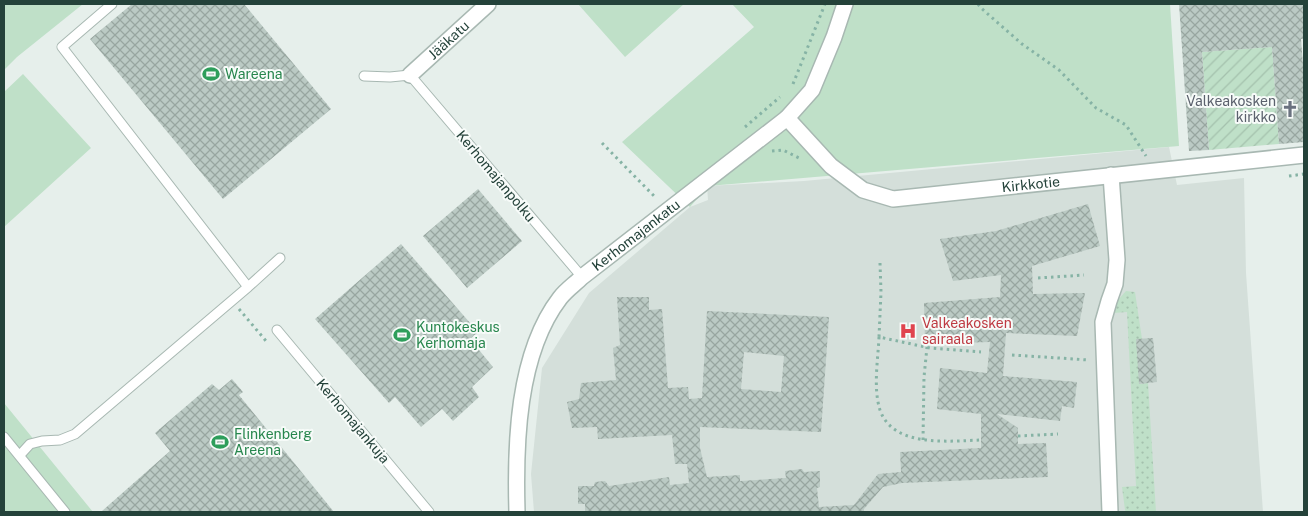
<svg xmlns="http://www.w3.org/2000/svg" width="1308" height="516" font-family="'Public Sans',sans-serif">
<defs>
<pattern id="grass-dots" width="8" height="8" patternUnits="userSpaceOnUse" patternTransform="scale(1.25)"><rect width="8" height="8" fill="#bfe0c8"/><path d="M2 2h.1M6 6h.1" fill="none" stroke="#a4c1ad" stroke-width="1.8" stroke-linecap="round"/></pattern>
<pattern id="garden-furrows" width="10" height="10" patternUnits="userSpaceOnUse" patternTransform="scale(1.25)"><rect width="10" height="10" fill="#bfe0c8"/><path d="M-1 1l2-2M0 10L10 0M9 11l2-2" fill="none" stroke="#a4c1ad"/></pattern>
<pattern id="building-cross-hatch" width="8" height="8" patternUnits="userSpaceOnUse" patternTransform="scale(1.25)"><rect width="8" height="8" fill="#bbcac4"/><path d="M0 0l8 8M0 8l8-8" fill="none" stroke="#98a6a0"/></pattern>
</defs>
<rect width="100%" height="100%" fill="#e6efeb"/>
<!-- built -->
<path fill="#d4dfda" d="M1169,147L1177,185L1244,178L1246,273L1263,512H534L531,474L542,368L589,293L690,207L708,200L707,186L804,181Z"/>
<!-- grass -->
<path fill="url(#grass-dots)" d="M1126,291L1135,292L1142,339L1140,384L1148,383L1156,512H1126L1125,510L1122,487L1136,486L1127,312L1113,313L1118,300Z"/>
<!-- park -->
<path fill="#bfe0c8" d="M4,4H83L17,57L4,70Z
M578,4H684L625,57Z
M732,4H1170L1179,146L708,186L690,207L622,142L754,27Z
M23,74L91,148L4,227V92Z
M4,403L93,512H4Z"/>
<!-- garden -->
<path fill="url(#garden-furrows)" d="M1272,47L1279,144L1209,150L1202,52Z"/>
<!-- building -->
<path fill="url(#building-cross-hatch)" fill-rule="evenodd" d="M132,4H244L331,109L223,199L90,39Z
M1179,4H1304V39H1301L1304,77V142L1279,144L1272,47L1202,52L1209,150L1189,151Z
M478,189L522,241L467,288L423,236Z
M1088,204L1100,246L1032,266L1033,294L1085,293L1077,336L1006,333L1003,376L1077,382L1074,408L1062,406L1060,421L997,414L1018,428V444L1046,443L1048,477L902,483L883,487L864,509V512H585V504H578V486H594L595,482L605,481L609,486L669,477L670,485L689,483L687,464H675L672,435L598,439L597,427L572,428L567,402L579,399L581,383L616,380L613,348L620,345L617,297H649V310L662,309L668,388L688,387L689,399L702,398L707,311L829,317L821,432L700,427V448L707,477L740,475V481L786,478L785,471L802,469L804,472L820,471V487L817,488L819,507L854,505L878,474L901,472L900,452L981,448V414L937,409L940,368L987,373L990,342L925,344L924,303L1000,297L1001,275L953,281L940,239L996,231ZM744,352L784,356L781,392L741,389Z
M401,244L478,332L470,339L493,367L472,387L479,397L453,421L442,409L421,427L395,397L389,403L315,319Z
M1153,338L1157,382L1139,384L1136,339Z
M232,379L243,392L239,395L334,512H103L102,511L170,451L155,433L212,384L219,390Z"/>
<g fill="none" stroke-linecap="round" stroke-linejoin="round">
<!-- service casing -->
<g stroke="#a8b8b2" stroke-width="11">
<path id="service" d="M112,4L62,47L248,287L280,258
M364,76L390,77L410,75L582,277
M277,330L429,512
M4,437L65,512
M20,455L30,444L42,441L60,440L75,434L248,287"/>
</g>
<!-- minor casing -->
<g stroke="#a8b8b2" stroke-width="18">
<g id="minor">
<path id="s1" d="M410,75L488,4"/>
<path id="s2" d="M787,118L831,166L863,190L893,199L1304,155"/>
<path id="s3" d="M517,512C515,445 517,354 560,298C566,290 575,284 582,277L787,118L812,90L834,37L845,4"/>
<path d="M1110,512L1103,322L1109,301L1115,284L1117,260L1111,175"/>
</g>
</g>
<!-- path -->
<path stroke="#86b3a5" stroke-width="3" stroke-dasharray="2.5 4" stroke-linecap="butt" d="M978,4L981,8L1022,44L1059,70L1096,108L1126,125L1146,156
M793,84L825,4
M745,127L780,97
M602,143L656,198
M772,151L783,150L799,158
M1289,176L1304,174
M880,263L881,292L879,337L930,348L981,352
M1038,278L1084,275
M239,309L266,341
M879,337C878,360 873,388 880,410C893,448 949,441 981,440
M1012,355L1089,360
M1018,436L1058,434
M923,440L924,377L927,347"/>
<!-- service -->
<use href="#service" stroke="#fff" stroke-width="9"/>
<!-- minor -->
<use href="#minor" stroke="#fff" stroke-width="15"/>
</g>
<!-- icons -->
<defs>
<g id="stadium-bare" transform="scale(1.35)"><path d="M0-5a6.5 5 0 1 0 0 10a6.5 5 0 1 0 0-10ZM-3.5-1.8h7v3.6h-7Z" fill="#2e9e5b" stroke="#f7fbf9" stroke-width="2.5" paint-order="stroke"/></g>
<g id="church-bare" transform="scale(1.35)"><path d="M-1.2-6h2.4v3.5h3.3v2.4h-3.3V6h-2.4V-.1h-3.3v-2.4h3.3Z" fill="#6b7280" stroke="#f7fbf9" stroke-width="2.5" paint-order="stroke"/></g>
<g id="hospital-bare" transform="scale(1.35)"><path d="M-5-5h3v3.5h4V-5h3V5h-3V1.5h-4V5h-3Z" fill="#e0444e" stroke="#f7fbf9" stroke-width="2.5" paint-order="stroke"/></g>
</defs>
<g fill-rule="evenodd">
<use href="#stadium-bare" x="211" y="74"/>
<use href="#church-bare" x="1290" y="109"/>
<use href="#hospital-bare" x="908" y="331"/>
<use href="#stadium-bare" x="402" y="335"/>
<use href="#stadium-bare" x="220" y="442"/>
</g>
<g text-anchor="middle" stroke-width="4" stroke-linejoin="round" paint-order="stroke">
<!-- street labels -->
<g font-size="14" fill="#24423a" stroke="#f7fbf9">
<text dy="5" stroke="none"><textPath href="#s1" startOffset="52">Jääkatu</textPath></text>
<text transform="translate(496 176) rotate(50)" y="5">Kerhomajanpolku</text>
<text dy="5" stroke="none"><textPath href="#s2" startOffset="275">Kirkkotie</textPath></text>
<text dy="5" stroke="none"><textPath href="#s3" startOffset="321">Kerhomajankatu</textPath></text>
<text transform="translate(353 421) rotate(50)" y="5">Kerhomajankuja</text>
</g>
<!-- leisure labels -->
<g font-size="14" fill="#27864d" stroke="#f7fbf9" text-anchor="start">
<text x="225" y="79">Wareena</text>
<text x="416" y="332">Kuntokeskus<tspan x="416" dy="16">Kerhomaja</tspan></text>
<text x="234" y="439">Flinkenberg<tspan x="234" dy="16">Areena</tspan></text>
</g>
<!-- worship labels -->
<g font-size="14" fill="#5b616d" stroke="#f7fbf9" text-anchor="end">
<text x="1276" y="106">Valkeakosken<tspan x="1276" dy="16">kirkko</tspan></text>
</g>
<!-- health labels -->
<g font-size="14" fill="#be3a42" stroke="#f7fbf9" text-anchor="start">
<text x="922" y="328">Valkeakosken<tspan x="922" dy="16">sairaala</tspan></text>
</g>
</g>
<!-- border -->
<rect width="1308" height="516" fill="none" stroke="#24423a" stroke-width="10"/>
</svg>
